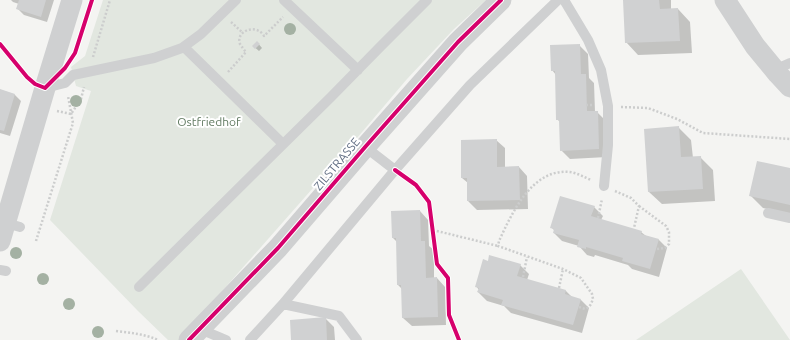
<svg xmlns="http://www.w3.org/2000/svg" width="790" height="340" font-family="Ubuntu,sans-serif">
<rect width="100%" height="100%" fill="#f4f4f2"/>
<!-- green -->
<path fill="#e2e7e0" d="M103,0H486L454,29L407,79L357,138L179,340H168L138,311L50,220L91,91L76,86L71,67L85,56Z
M741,269L790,340H636Z"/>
<!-- shadow -->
<path fill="#0003" d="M11,0H54L47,22L24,15L18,9L19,4L13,2Z
M624,0H671V9H678L690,22L692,53L638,55L626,42Z
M257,42L262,48L259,51L253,46Z
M579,45L588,54L589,78L594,83L595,112H597L606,121L607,157L570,159L561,150L560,122L557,119L556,75L552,70Z
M0,90L15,95L21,101L10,136L0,133Z
M679,128L691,140L693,158L700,157L713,170L715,201L662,204L649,192Z
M496,140L505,148V167H519L527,176L528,209L477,210L468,201V183L462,178Z
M790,169V214L763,208L751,196Z
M594,207L603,216L601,220L641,232L646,236L659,240L667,248L659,277L632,269L628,265L595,255L594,257L587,255L579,246L562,241L554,233V230L551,227Z
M420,211L428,220L429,246L434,250V278H437L445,287L446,325L412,326L403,318L402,289L398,285L397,242L393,238Z
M520,265L529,274L527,280L566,291L572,297L581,300L589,308L582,333L511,313L504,306L487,301L478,292L479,290L476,286Z
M325,318L334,327L335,340H292Z"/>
<!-- building -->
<path fill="#d0d1d2" d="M19,0H46L41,17L16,9Z
M623,0H659L660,9L678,8L680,41L625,43Z
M257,41L260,44L255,49L252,46Z
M580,44L581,74H586L587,111H598L599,149L560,151L559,120H556L555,71H551L550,45Z
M0,89L15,94L4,131L0,130Z
M679,126L681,157L701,156L703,189L648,192L644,129Z
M497,139V167L519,166L520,200L467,201V178H461V140Z
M757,161L790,168V205L749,196Z
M560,196L595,206L591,216L642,231L641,234L659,239L650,269L622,261L623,258L586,247V249L577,247L579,240L553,233L554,229L550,228Z
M420,210L421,241H425L426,278L437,277L438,317L402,318L401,285H397L396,238H392L391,211Z
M489,255L521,264L517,276L566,290L565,294L581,299L573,325L501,305L503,300L477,292L479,288L475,287L483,259L488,261Z
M326,317L327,340H291L290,320Z"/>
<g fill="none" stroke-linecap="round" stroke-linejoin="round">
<!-- path -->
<path stroke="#cccdcd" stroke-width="2.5" stroke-dasharray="2 2" stroke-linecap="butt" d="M231,22L243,33
M93,57L110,0
M228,72L246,52C244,50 242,47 240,44C236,33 250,26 259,31C261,32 263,34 264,36L283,17
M586,105H594
M621,107L648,108L677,119L703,133L790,139
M57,111L71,114L81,99L84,87
M615,191L631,198L639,206L634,228
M639,206L666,226L669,232V244L665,248L656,249
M598,218L602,199
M433,230L498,246
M36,241L73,123L68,96
M523,277L527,257
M559,288L563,269
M579,307L585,309L589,307L591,304L593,299L592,294L581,278L563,269L498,246L499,241C512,213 532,168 570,172C577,173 584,177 591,180
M116,331C131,333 145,334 158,340"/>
<!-- service -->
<path stroke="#cfd0d1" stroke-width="10" d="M284,0L358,70
M564,0L588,40L601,70L608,106V145L604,186
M184,47L283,144
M774,70L790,63
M45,88L65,83L73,75L154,58L182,48L201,34L236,0
M366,146L373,153L395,170
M768,213L790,218
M6,223L20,227
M0,270L6,271
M139,287L254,173L331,97L381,46L427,0
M283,304L339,316L357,340
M200,329L226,340
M250,340L283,304L395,170L470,85L558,0"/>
<!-- minor -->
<path stroke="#cfd0d1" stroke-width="21" d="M725,0L755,46L778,74L790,87
M0,241L45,88L72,0
M189,340L278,248L366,146L458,42L501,0"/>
<!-- cycleway casing -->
<g stroke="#fff" stroke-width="6">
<path id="cycleway" d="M0,44L27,77L35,84L45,88L65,68L75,53L92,0
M395,170L416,185L429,202L437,264L448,278L449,315L459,340
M189,340L278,248L366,146L458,42L501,0"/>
</g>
<!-- cycleway -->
<use href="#cycleway" stroke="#d6006c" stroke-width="4"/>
</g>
<!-- trees -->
<g fill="#a4b1a3">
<circle cx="290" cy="29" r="6"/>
<circle cx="76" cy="101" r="6"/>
<circle cx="16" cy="253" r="6"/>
<circle cx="43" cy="279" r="6"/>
<circle cx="69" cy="304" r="6"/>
<circle cx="98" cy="332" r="6"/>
</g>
<g text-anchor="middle" stroke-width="4" stroke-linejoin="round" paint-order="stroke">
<!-- park labels -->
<g font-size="12" fill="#627b62" stroke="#fff">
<text x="209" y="126">Ostfriedhof</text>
</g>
<!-- street labels -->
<g font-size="12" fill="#626f84" stroke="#fff">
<text transform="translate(337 164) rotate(-50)" y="4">ZILSTRASSE</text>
</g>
</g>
</svg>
